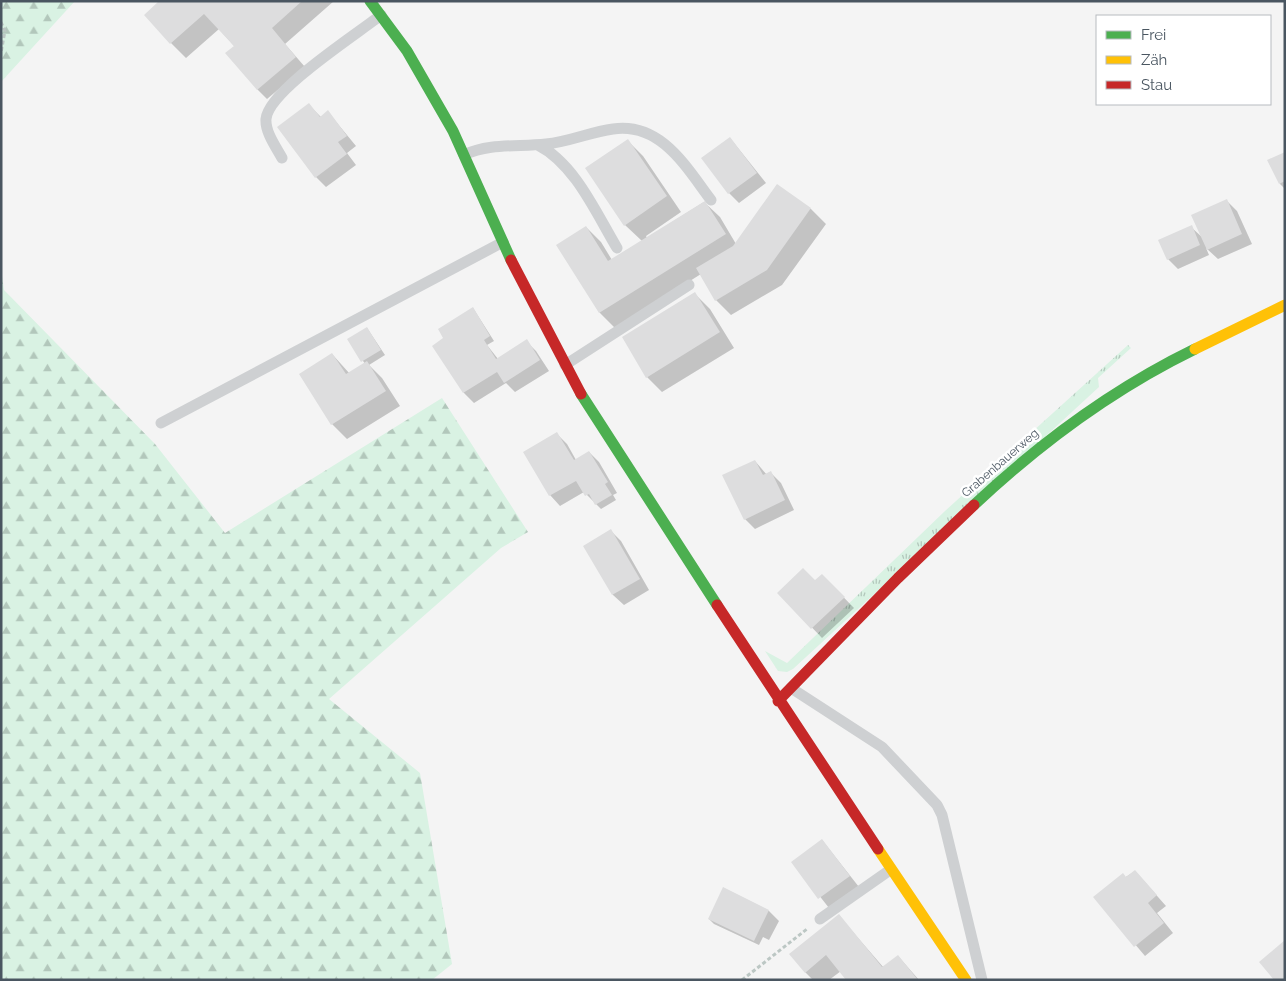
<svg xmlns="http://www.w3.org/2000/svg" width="1286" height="981" font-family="Raleway,sans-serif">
<defs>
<pattern id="grass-tufts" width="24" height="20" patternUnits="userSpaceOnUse" patternTransform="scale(1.25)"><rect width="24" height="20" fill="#d9f2e3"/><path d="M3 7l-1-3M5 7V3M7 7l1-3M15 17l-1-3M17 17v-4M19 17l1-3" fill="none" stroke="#b2c7bb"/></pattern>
<pattern id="forest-firs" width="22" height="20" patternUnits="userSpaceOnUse" patternTransform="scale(1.25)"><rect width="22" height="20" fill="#d9f2e3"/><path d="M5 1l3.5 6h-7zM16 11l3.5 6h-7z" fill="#b2c7bb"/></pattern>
</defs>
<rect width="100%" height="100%" fill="#f4f4f4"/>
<!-- grass -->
<path fill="url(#grass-tufts)" d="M1128,345L1131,348L1098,378L1099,387L793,669L787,672L778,671L765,651L787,663L945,511Z"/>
<!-- forest -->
<path fill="url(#forest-firs)" d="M1,1H75L1,82Z
M1,269L4,290L155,444L225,533L442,398L528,532L501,548L329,699L420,773L452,964L432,980H1Z"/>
<!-- shadow -->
<path fill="#0003" d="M161,1H334L285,44L305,67L267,99L257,89L235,47L219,29L186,58L171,43Z
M309,105L321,117L328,112L356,146L347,153L356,165L326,187L316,177Z
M730,138L766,183L739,203L729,193Z
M628,141L643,156L681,212L646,236L647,238L704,202L720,217L736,244L777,185L811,209L826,224L782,285L731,315L716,300L701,274L615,328L600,313L558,245L586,227L601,242L612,260L642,241L625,225Z
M1285,153V188H1284L1280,184Z
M1227,201L1237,211L1252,244L1218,259L1206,248L1209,255L1178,269L1168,259L1191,227L1203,238Z
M695,294L710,309L734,348L662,392L647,377Z
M473,308L494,341L487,345L498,359L526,341L536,351L549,371L515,392L506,383L474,403L464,393L434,346L445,339Z
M367,328L385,355L369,365L382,378L400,406L347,439L332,424V354L350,374L365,364L349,339Z
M557,434L567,444L576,460L589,452L599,462L617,493L613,495L616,500L601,509L584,492L560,506L550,495Z
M755,461L767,475L771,473L781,483L794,510L755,529L745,519Z
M611,531L621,541L649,590L624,605L613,595L585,546Z
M822,575L854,608L822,638L779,593L816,582Z
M822,840L859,887L829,908L793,862Z
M1135,871L1166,906L1157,913L1173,933L1145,956L1095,897Z
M724,889L769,911L779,921L769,940L763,937L759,945L714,924L709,919Z
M839,916L884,968L898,956L919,980H848L841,971L829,980H813L805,972Z"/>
<!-- building -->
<path fill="#ddddde" d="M159,1H302L272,28L296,57L257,90L225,53L234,46L204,14L170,44L144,15Z
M309,103L320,117L328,110L347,136L338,142L347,154L315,178L277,127Z
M730,137L757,173L728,194L701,158Z
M628,139L667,196L624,226L585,168Z
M1285,152V181L1279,184L1267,160Z
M777,184L811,208L767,270L715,301L696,268L733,246Z
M1227,199L1242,234L1207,250L1191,215Z
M705,201L726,234L599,313L556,245L586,226L608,261Z
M1192,225L1200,245L1167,260L1158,240Z
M695,292L720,332L646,378L622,337Z
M473,307L490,336L484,340L496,359L527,339L540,360L504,383L497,372L463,393L432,346L443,338L438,329Z
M367,327L381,350L361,362L347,339Z
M332,353L346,374L367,361L386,391L331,425L299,374Z
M557,432L574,460L589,451L608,482L605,484L612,495L595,505L589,494L585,496L576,481L549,496L523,452Z
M755,460L763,475L771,471L785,500L744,520L722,475Z
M611,529L640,579L612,595L583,546Z
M803,568L815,580L822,574L845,597L811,629L777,593Z
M822,839L850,876L818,899L791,862Z
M1135,870L1157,895L1148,903L1164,923L1134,947L1093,897L1123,873L1126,877Z
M723,887L769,910L754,941L708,919Z
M839,914L882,967L898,955L918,980H846L826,955L805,973L789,954Z
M1285,940V980H1274L1259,962Z"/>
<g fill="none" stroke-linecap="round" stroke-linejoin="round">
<!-- path -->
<path stroke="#bcc7c4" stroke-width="3" stroke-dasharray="4 2.5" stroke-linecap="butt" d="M1,22L5,31L1,53
M742,980L807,929"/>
<!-- lane -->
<path stroke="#ced0d2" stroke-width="11" d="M538,145C575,164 596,213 617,248
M464,155C489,143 518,147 546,144C569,142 590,132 613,129C661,122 686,167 711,200
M282,158C276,147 265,132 266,119C268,91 357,34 381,15
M565,365L689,285
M161,423L503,242
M791,688L882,747L937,805L942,815L982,980
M820,919L890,870"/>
<!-- fast -->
<path stroke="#4caf50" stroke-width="11" d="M370,1L407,51L453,131L511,260
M581,394L717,605
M974,505C1041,442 1113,389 1195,349"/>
<!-- slow -->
<path stroke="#ffc107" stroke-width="11" d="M1195,349L1285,305
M878,849L966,980"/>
<!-- jam -->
<path stroke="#c62828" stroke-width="11" d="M511,260L581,394
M717,605L878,849
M778,701L898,578L974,505"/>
</g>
<g text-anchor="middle" stroke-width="5" stroke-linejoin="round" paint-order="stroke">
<!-- street labels -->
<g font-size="12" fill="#4a5661" stroke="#fff">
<text transform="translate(1000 463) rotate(-41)" y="4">Grabenbauerweg</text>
</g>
</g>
<!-- border -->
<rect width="1286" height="981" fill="none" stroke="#4a5661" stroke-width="5"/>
<!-- legend -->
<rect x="1096" y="15" width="175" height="90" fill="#ffffff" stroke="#b7bbc0"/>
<rect x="1106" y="31" width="25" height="8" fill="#4caf50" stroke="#b7bbc0"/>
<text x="1141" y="40" font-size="15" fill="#4a5661">Frei</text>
<rect x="1106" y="56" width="25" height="8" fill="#ffc107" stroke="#b7bbc0"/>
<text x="1141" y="65" font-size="15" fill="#4a5661">Zäh</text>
<rect x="1106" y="81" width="25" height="8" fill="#c62828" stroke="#b7bbc0"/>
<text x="1141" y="90" font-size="15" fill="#4a5661">Stau</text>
</svg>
